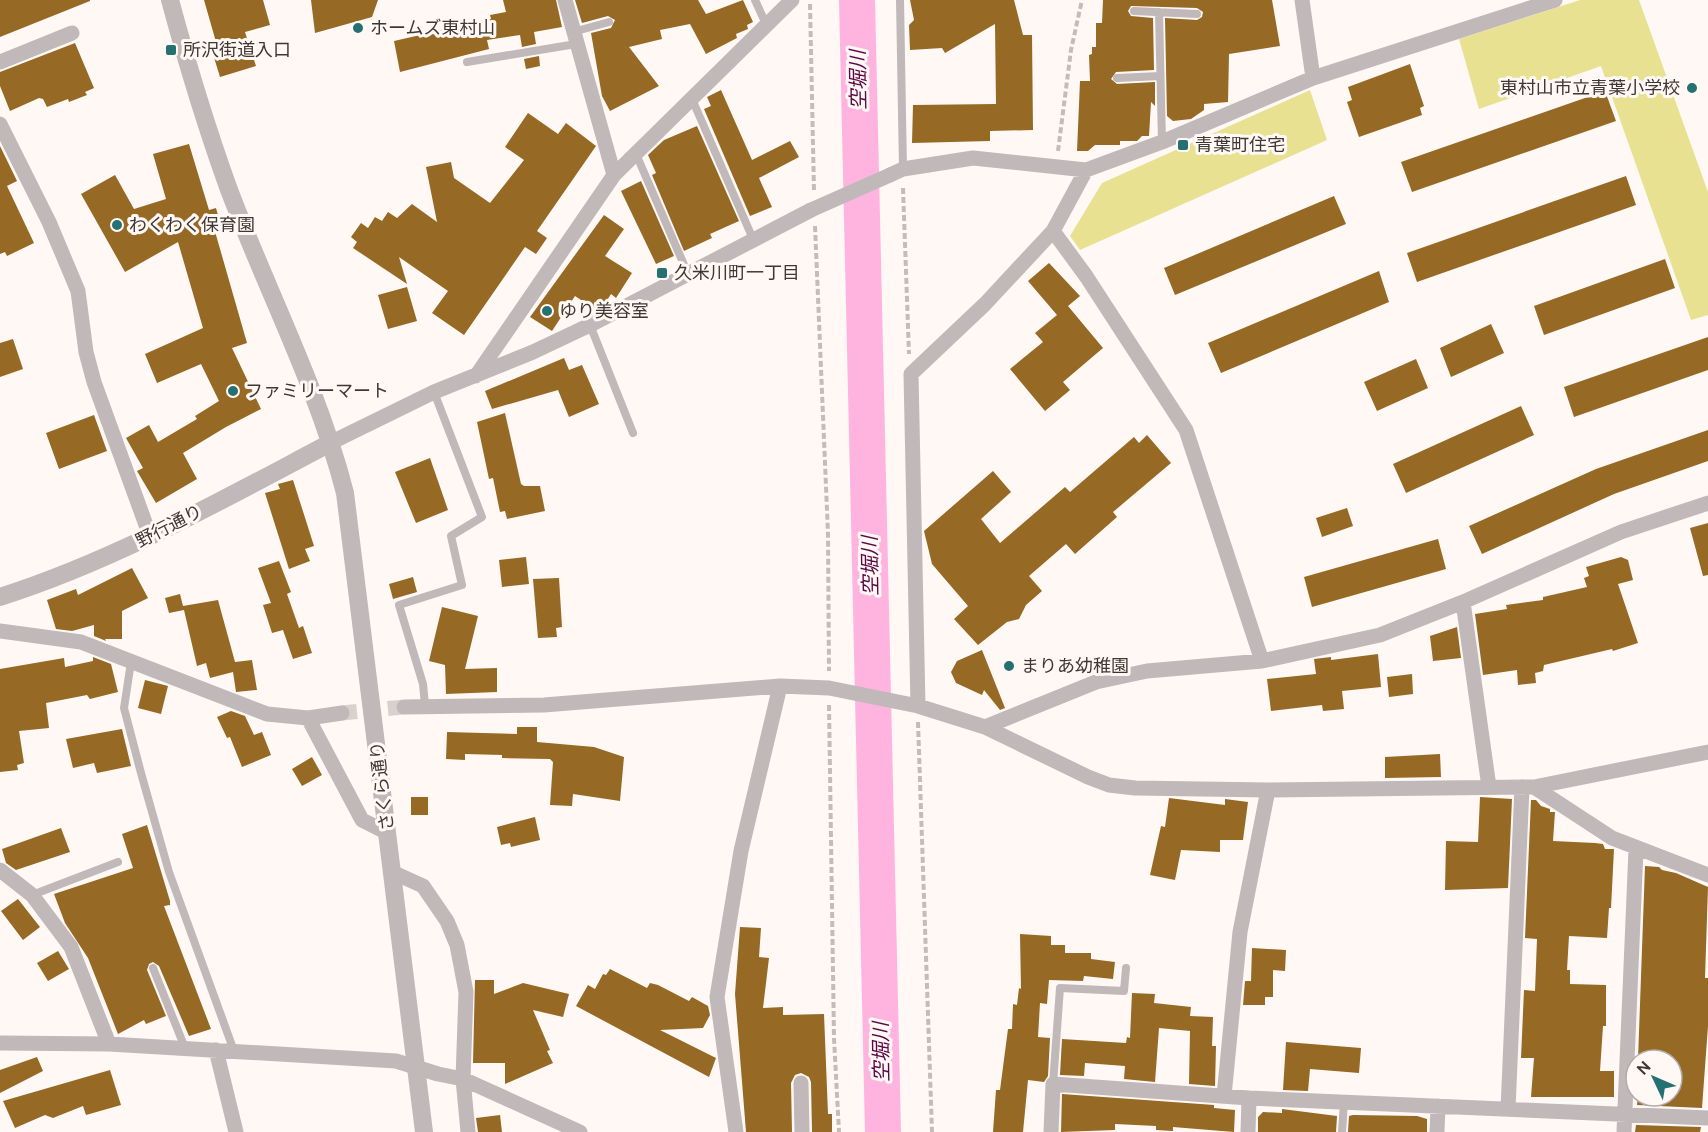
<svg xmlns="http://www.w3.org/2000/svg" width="1708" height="1132" font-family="Ubuntu,'Noto Sans JP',sans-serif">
<rect width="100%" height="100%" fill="#fff8f5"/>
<!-- green -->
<path fill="#e8e191" d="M1580,0H1639L1708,192V315L1691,320L1601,66L1479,109L1459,39Z
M1310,90L1327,140L1080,250L1070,236L1102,183Z"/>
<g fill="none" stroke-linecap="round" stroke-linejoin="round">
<!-- river -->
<path stroke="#feb4df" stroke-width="36" d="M857,0L883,1132"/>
</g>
<!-- building -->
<path fill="#966924" d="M0,0H90V1L0,37Z
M204,0H263L270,25L245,32L256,66L220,77L212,51L218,49Z
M311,0H378L372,17L315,33Z
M503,0H556L562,27L534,32L536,44L522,47L520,35L487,40L489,49L400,72L394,41L491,19L490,15L506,12Z
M575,0H698L706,14L743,0L753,22L747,25L748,29L736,34L737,38L706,54L690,24L660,30L662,39L629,47L659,86L610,111L602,96L591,33L611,28L615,20L608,16L582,23Z
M910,0H1014L1023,35H1032L1033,130L990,131V141L912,143L913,105L996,104L995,24L945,53L942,48L910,50L909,25L914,20Z
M1103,0H1272L1280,46L1229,54L1228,102L1204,104V110L1191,119L1173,121L1167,116L1165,18L1197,20L1202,17L1203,12L1197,8L1131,6L1128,11L1131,16L1153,18L1154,70L1116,72L1111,79L1117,84L1155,82V106L1151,102L1149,136H1142L1137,141H1120V145H1095L1088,151H1077L1080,81H1090L1089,55L1092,54V47H1096V23H1102Z
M75,43L94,88L85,92L87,95L69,102L68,99L47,107L43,99L39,98L10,111L0,86V72Z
M539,56L540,66L526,69L524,59Z
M1410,64L1424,106L1420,108L1422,115L1359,137L1347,102L1352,100L1348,87Z
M721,90L752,160L790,141L799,157L759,178L772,207L750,216L704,109L711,106L707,97Z
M1605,91L1616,121L1412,192L1401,162Z
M528,113L558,134L566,123L596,146L537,231L547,238L536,254L525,247L464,335L432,313L448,291L399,257L407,284L353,248L357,242L351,237L361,223L368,228L375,217L382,221L388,212L397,218L412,204L437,222L426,167L451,162L454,178L490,203L524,160L505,147Z
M697,126L739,221L710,234L712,238L684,251L652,175L656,173L648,155L664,140Z
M189,144L209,210L216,208L221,226L214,228L247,343L232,348L261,409L226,427L183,453L197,479L156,503L137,471L143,468L126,438L149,425L158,442L197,419L195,416L219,401L201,364L157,383L145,354L203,328L178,242L125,272L81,194L115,175L134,209L166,199L153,154Z
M0,146L17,181L7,186L34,243L7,256L5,252L0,254Z
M1626,176L1636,205L1417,282L1407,253Z
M641,181L674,256L656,264L621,191Z
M1334,196L1346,224L1175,295L1164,268Z
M604,215L624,229L605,256L632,273L616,298L611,294L604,305L596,310L575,296L552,331L530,317Z
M1665,259L1675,288L1544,335L1534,306Z
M1049,263L1080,296L1068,306L1103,348L1063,382L1070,390L1045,411L1010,369L1043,342L1035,333L1057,315L1028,281Z
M1379,271L1389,302L1221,373L1208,343Z
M407,287L417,321L388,329L378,295Z
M1491,324L1504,353L1451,377L1440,348Z
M1708,337V370L1574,417L1564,387Z
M13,339L23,369L0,377V343Z
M564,358L569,370L582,365L599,404L569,417L558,390L492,409L485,391Z
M1416,359L1428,388L1377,411L1364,382Z
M1521,406L1534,435L1406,493L1393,464Z
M505,413L521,484L524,486H540L545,511L507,519L505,511L500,512L493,478L489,479L477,422Z
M94,415L107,451L59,469L46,433Z
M1708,430V461L1614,494L1482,554L1469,526L1596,469Z
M1147,435L1171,463L1113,512L1117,517L1075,554L1066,544L1029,576L1042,591L1026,605L1019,619L1007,622L978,645L954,619L968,606L932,564L924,531L993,471L1011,492L981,519L1000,543L1065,487L1070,492L1134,437L1139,443Z
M430,458L448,510L416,523L395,472Z
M293,480L314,546L305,549L310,561L289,569L265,493L280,489L278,484Z
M1347,508L1353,526L1322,537L1316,518Z
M1708,523V575L1703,576L1690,528Z
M1438,539L1446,569L1312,607L1304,577Z
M526,557L529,584L502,587L499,560Z
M1621,557L1628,560L1633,580L1618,584L1638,643L1613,651L1612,649L1544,665L1543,671L1535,673L1536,683L1518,685L1517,670L1483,675L1475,614L1507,609L1506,605L1543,600V597L1587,587L1584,578L1589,576L1586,567Z
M279,561L291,592L287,594L299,628L303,626L312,653L293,659L283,630L272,633L263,605L271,603L258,568Z
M132,568L148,598L122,611V639H105L106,641L94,636V625L72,631L56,629L47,600L76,589L78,595Z
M413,577L417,592L393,599L389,584Z
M559,578L562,627L556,628L557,637L538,638L533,579Z
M180,594L183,606L218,600L235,662L252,660L257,690L236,692L233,672L210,678L206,663L197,666L184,610L169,613L165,598Z
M442,607L478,616L465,669L497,668V692L446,694L445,665L429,661Z
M1457,627L1461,658L1433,661L1430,636Z
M982,650L1005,708L1000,710L984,690L982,695L956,683L951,672L957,661Z
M1378,654L1381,687L1342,691L1344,709L1323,711L1322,705L1271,711L1267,679L1316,674L1314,659L1331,657V660Z
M93,657L111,664L118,692L90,699L87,695L46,703L49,728L19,731L24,763L17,765L18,770L0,772V669L64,658L65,667L93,661Z
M1412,674L1413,694L1389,697L1387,677Z
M145,680L168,686L161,714L138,708Z
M231,711L245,716L254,735L262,732L271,755L242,767L230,737L227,738L217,717Z
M517,727H537V742L594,747L624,757L620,801L573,794L572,806L550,805L553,762L550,759L502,758V755L465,754V760L446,759L447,732L517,734Z
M122,729L131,766L97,773L94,763L73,768L66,739Z
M1440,754L1441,777L1385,778V757Z
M312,757L322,775L302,786L292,769Z
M411,797H428V815H411Z
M1480,797L1512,799L1508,888L1445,890L1446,841L1478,842Z
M1169,798L1225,805V799L1248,802L1243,840H1220V852L1181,850L1175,880L1150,875L1161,826L1165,827Z
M1531,800H1536L1541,806L1550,809V812H1555L1553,841L1595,843L1603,844L1605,849H1614L1611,908H1609L1607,938L1569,936L1567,970H1570V984L1606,985V1026H1603L1600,1071H1614V1097H1531L1534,1058H1521L1524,990L1535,991L1537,939L1525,938Z
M535,817L540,840L511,847L510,843L501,845L497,827Z
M147,825L170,901V905L164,906L211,1029L189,1036L159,966L153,962L149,964L147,970L166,1016L146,1024L144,1020L118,1034L88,958L65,923L54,894L133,868L122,834Z
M61,828L70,852L16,870L6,863L2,849Z
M1645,866L1659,867L1662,870L1676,873L1708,887L1705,978H1708V1026L1702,1108L1637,1105L1638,1096H1672V1060H1638Z
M18,899L40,927L23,940L1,911Z
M740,927L761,928L759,957L769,958L763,1008L783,1007V1015L824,1014L828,1114H832V1132H812L811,1082L809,1077L801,1073L795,1075L791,1083L792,1132H746L735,994Z
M1020,934L1051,936V945H1065V953H1091V959L1115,962L1113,979L1084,976L1083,981L1049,980L1047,1004L1040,1003L1038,1037L1050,1038L1048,1076L1044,1082L1028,1080L1023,1132H993L996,1090H1000L1008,1029H1012L1013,1004L1017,1005L1019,988L1021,989Z
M1252,948L1286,950L1285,971L1273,970V997H1265V1005H1243L1245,981H1251Z
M58,951L69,969L48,981L37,963Z
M610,969L647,988L650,983L658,985L689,1001L692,997L708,1006L710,1015L703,1028L660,1030L716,1058L709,1077L576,1006L588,985L595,989L603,974L606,975Z
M475,980H494V994L523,983L569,994L563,1017L533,1010L550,1050L547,1051L553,1063L505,1084V1063H473Z
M1132,993L1155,994L1154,1003L1191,1007L1190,1016L1213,1017L1212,1046H1216L1215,1086L1189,1084L1190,1031L1159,1028L1155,1082L1124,1079L1125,1066L1085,1063L1084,1076L1060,1075L1062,1039L1126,1043L1127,1037L1130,1038Z
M1286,1042L1361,1048L1359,1073L1310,1069L1308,1091L1283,1090Z
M37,1057L43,1071L0,1093V1070Z
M110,1070L121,1105L86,1115L83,1106L53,1118L45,1115L15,1128L3,1101Z
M1062,1094L1214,1105V1108L1235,1110L1234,1132L1173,1127V1131L1156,1130V1126L1115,1124V1130L1061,1132Z
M1282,1109L1337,1116L1336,1132H1258V1117L1263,1112L1282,1113Z
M500,1115L502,1132H478L476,1118Z
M1353,1115L1417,1116L1427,1119V1132H1348L1349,1116Z
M1636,1125L1701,1127L1700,1132H1635Z"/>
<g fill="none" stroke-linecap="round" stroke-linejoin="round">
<!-- minor-tunnel -->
<path stroke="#d8d2cf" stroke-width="15" stroke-dasharray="15 8" stroke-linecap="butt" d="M342,713L404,707"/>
<!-- path -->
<path stroke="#c3bdba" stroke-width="4" stroke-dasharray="6 3" stroke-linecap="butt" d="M810,4L814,191
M1058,151L1071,50L1082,0
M903,188L909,354
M815,226L828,534L829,671
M829,705L834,1038L839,1132
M918,722L932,1132"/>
<!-- service -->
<path stroke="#c1b8b9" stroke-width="8" d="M755,0L766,24
M900,0L903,169
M1134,11L1197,14
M1159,12L1162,142
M573,32L609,22
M467,62L576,44
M1117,78L1160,76
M692,99L753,239
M636,154L688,274
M590,325L633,433
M131,662L124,708L141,773L169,872L234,1051
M425,705L423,684L399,605L462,585L451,536L482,517L434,392
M32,895L118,862
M153,968L185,1048
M1053,1084L1060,988L1124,991L1126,968
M1342,1132L1344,1102"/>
<!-- minor -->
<path stroke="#c1b8b9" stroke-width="15" d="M565,0L614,175
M1302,0L1313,78
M0,62L72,33
M0,124L49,222L78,291L86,352L94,382L150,536
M890,175L903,169L973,158L1086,170L1162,142L1313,78L1555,0
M1053,231L1086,276L1186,430L1262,661
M476,376L614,175L792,0
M332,442L434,392L533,352L590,325L811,210
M1463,602L1489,787
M0,631L81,642L267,714L308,718L342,713
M918,706L911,374L985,304L1053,231L1086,170
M404,707L544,705L780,686L829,688L918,706L985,727L1088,777L1109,785L1135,788L1268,790L1534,787L1708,752
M308,718L362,820L388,833
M985,727L1096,682L1147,671L1262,661L1380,635L1463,602L1621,532L1708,503
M1534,787L1612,838L1708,875
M0,870L32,895L71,947L109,1044
M392,872L423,886L447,921L457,945L466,992L463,1079L468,1132
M0,1043L109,1044L396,1061L438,1074L463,1079L580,1132
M216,1050L236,1132
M801,1083L802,1132
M1224,1096L1240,932L1268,790
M1508,1109L1522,787
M736,1132L717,997L741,851L780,686
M1051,1132L1053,1084L1249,1098L1708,1118
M1248,1132L1249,1098
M1437,1132L1438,1106
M1624,1132L1636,849"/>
<!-- tertiary -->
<path stroke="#c1b8b9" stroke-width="18" d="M170,0C187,63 206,126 228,187C266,289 318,387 345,493L424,1132
M0,597C116,560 224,499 332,442"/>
<!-- minor-bridge -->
<path stroke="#c1b8b9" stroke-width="15" d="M811,210L890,175"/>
</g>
<!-- markers -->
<g fill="#257070" stroke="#fff8f5" stroke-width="2">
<circle cx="358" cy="28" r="6"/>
<rect x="165" y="44" width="12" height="12" rx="3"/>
<circle cx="1692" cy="88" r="6"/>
<rect x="1177" y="139" width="12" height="12" rx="3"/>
<circle cx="117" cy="225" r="6"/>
<rect x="656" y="267" width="12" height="12" rx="3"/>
<circle cx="547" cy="311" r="6"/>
<circle cx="233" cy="391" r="6"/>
<circle cx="1009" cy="666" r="6"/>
</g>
<g text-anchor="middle" stroke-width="6" stroke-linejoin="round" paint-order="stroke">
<!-- poi labels -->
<g font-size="18" fill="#3e3835" stroke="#fff8f5" text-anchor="start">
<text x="370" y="34">ホームズ東村山</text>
<text x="183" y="56">所沢街道入口</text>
<text x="1680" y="94" text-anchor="end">東村山市立青葉小学校</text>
<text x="1195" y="151">青葉町住宅</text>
<text x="129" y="231">わくわく保育園</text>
<text x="674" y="279">久米川町一丁目</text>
<text x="559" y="317">ゆり美容室</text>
<text x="245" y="397">ファミリーマート</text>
<text x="1021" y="672">まりあ幼稚園</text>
</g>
<!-- street labels -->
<g font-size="18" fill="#3e3835" stroke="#fff8f5">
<text transform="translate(169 526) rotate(-27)" y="6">野行通り</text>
<text transform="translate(382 786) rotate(-97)" y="6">さくら通り</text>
</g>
<!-- water labels -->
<g font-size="20" font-style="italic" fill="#5c0543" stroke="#fff8f5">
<text transform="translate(858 80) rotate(-91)" y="7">空堀川</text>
<text transform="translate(870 566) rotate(-91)" y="7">空堀川</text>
<text transform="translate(881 1052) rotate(-91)" y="7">空堀川</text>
</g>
</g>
<!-- north arrow -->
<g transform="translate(1654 1078) rotate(314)"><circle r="28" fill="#fff8f5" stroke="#b2aba8" stroke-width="1.5"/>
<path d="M0-4.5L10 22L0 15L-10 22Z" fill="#257070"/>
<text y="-9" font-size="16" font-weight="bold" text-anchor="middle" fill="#3e3835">N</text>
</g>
</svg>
